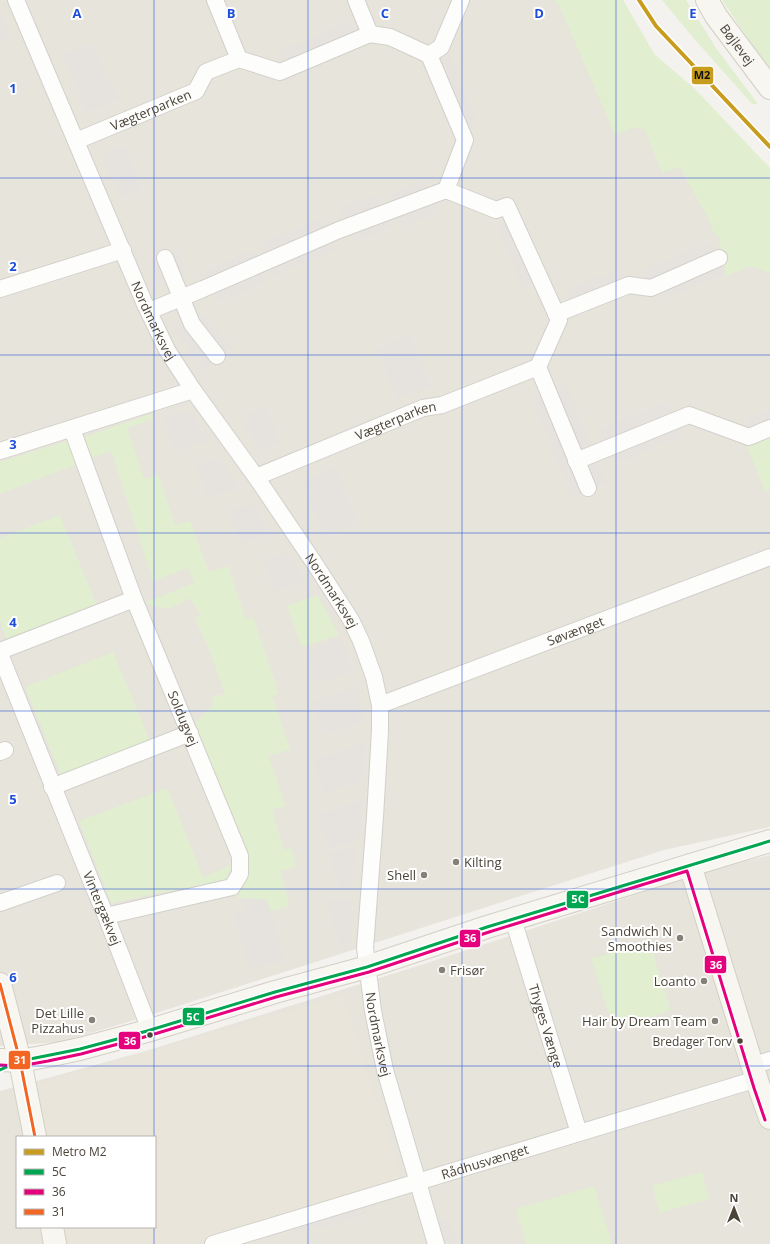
<svg xmlns="http://www.w3.org/2000/svg" width="770" height="1244" font-family="'Open Sans',sans-serif">
<rect width="100%" height="100%" fill="#f4f2ee"/>
<!-- residential -->
<path fill="#e7e4dc" fill-rule="evenodd" d="M0,0H623L654,54L770,185V827L664,850L141,1018L61,1042L0,1046Z
M770,855V1244H0V1091L146,1051L427,963L720,867ZM17,1137H155V1227H17Z"/>
<!-- education -->
<path fill="#eae5da" d="M343,995L401,1178L186,1244H63L61,1227H155V1137H47L38,1084Z"/>
<!-- green -->
<path fill="#e1eecf" d="M553,0H623L654,54L695,89L770,168V273L751,266L726,276L719,237L713,231L711,224L680,167L662,173L645,130L635,127L615,135L568,26L559,5Z
M662,0H686L716,48L758,104H752L690,34Z
M722,0H770V69L763,61Z
M151,414L153,419L127,428L144,479L158,475L175,525L190,521L209,572L228,566L246,620L253,617L279,694L272,696L290,749L276,754L268,755L286,806L272,810L284,850L291,848L296,866L280,871L290,906L270,911L267,900L237,898C244,880 249,874 246,855L195,723L213,705L212,697L225,694L208,647L195,618L201,615L190,598L168,609L150,605L146,602L194,583L188,568L153,581L111,451L89,459L81,438Z
M770,437V489L765,491L747,447Z
M70,440L77,460L75,465L0,494V462Z
M60,515L97,606L8,642L0,621V538Z
M317,595L339,635L302,647L287,606Z
M113,652L151,743L62,777L25,687Z
M167,788L203,877L232,865L225,880L111,903L79,821Z
M643,944L651,947L671,1010L614,1029L591,959Z
M702,1172L709,1199L660,1213L652,1186Z
M594,1186L612,1244H526L516,1209Z"/>
<!-- parking -->
<path fill="#e6e3df" d="M0,15H2L11,37L0,42Z
M351,21L360,44L289,74L279,51Z
M92,43L106,78L110,77L119,99L86,112L63,55Z
M451,57L477,120L457,128L431,65Z
M125,145L143,189L120,199L102,154Z
M424,179L439,212L402,227L389,194Z
M378,193L391,227L354,242L340,208Z
M321,218L335,250L272,276L261,243Z
M518,218L544,279L523,288L497,227Z
M710,242L723,275L664,299L660,290L652,294L642,270Z
M253,249L265,282L217,302L204,271Z
M179,250L188,273L157,285L148,262Z
M618,269L630,293L577,314L566,290Z
M207,316L231,346L204,371L181,340L174,325Z
M411,335L431,386L397,399L377,349Z
M566,383L607,483L572,498L531,397Z
M669,401L684,435L615,464L600,429Z
M265,405L280,443L261,452L241,421Z
M770,408V430L753,437L745,419Z
M189,410L209,441L174,452L163,418Z
M220,457L239,488L208,498L196,465Z
M336,467L358,523L323,537L301,482Z
M251,504L273,534L240,544L229,511Z
M287,552L307,581L274,592L263,560Z
M341,638L354,671L315,684L305,651Z
M357,686L364,722L324,735L313,701Z
M366,743L364,780L324,794L313,760Z
M362,800L360,839L328,849L317,815Z
M356,845L352,886L340,889L329,854Z
M242,898L267,900L285,960L250,970L233,912L244,910Z
M352,898L350,944L340,946L328,903Z
M367,1196L365,1215L292,1236L296,1218Z
M449,1219L457,1244H433L427,1226Z"/>
<g fill="none" stroke-linecap="round" stroke-linejoin="round">
<!-- street casing -->
<g stroke="#d2d0cb" stroke-width="18">
<g id="street">
<path id="s1" d="M16,0L144,302L167,350L193,390L256,477L313,561L351,620L361,641L374,677L380,705V731L375,817L365,948L373,1011L385,1070L436,1244"/>
<path d="M356,0L370,34"/>
<path d="M429,55L441,47L461,0"/>
<path d="M239,59L280,72L370,34L390,37L429,55L465,140L446,190L496,210L507,206L559,320L538,367"/>
<path id="s2" d="M76,141L196,91L206,72L239,59L215,0"/>
<path d="M165,258L192,324L217,356"/>
<path d="M0,289L123,250"/>
<path d="M149,311L203,289L339,230L446,190"/>
<path d="M556,314L629,285L651,288L719,258"/>
<path id="s3" d="M72,429L134,599L240,856V874L232,887L106,916"/>
<path d="M0,451L193,390"/>
<path d="M576,461L689,415L749,437L770,428"/>
<path id="s4" d="M256,477L423,408L442,405L538,367L588,488"/>
<path d="M0,651L134,599"/>
<path id="s5" d="M0,654L91,881L106,916L150,1030"/>
<path id="s6" d="M380,705L770,557"/>
<path d="M0,752L5,750"/>
<path d="M52,787L190,733"/>
<path d="M0,903L57,883"/>
<path id="s7" d="M513,919L579,1133"/>
<path d="M752,1066L770,1060"/>
<path id="s8" d="M213,1244L757,1079"/>
</g>
</g>
<!-- secondary casing -->
<g stroke="#d3cfc5" stroke-width="24">
<g id="secondary">
<path id="s9" d="M707,0L716,16L770,88"/>
<path d="M690,865L759,1087L770,1118"/>
<path d="M0,984L20,1061L35,1137"/>
<path d="M0,1060L20,1061L47,1056L80,1049L147,1031L275,992L367,967L487,927L770,841"/>
<path d="M52,1227L55,1244"/>
</g>
</g>
<!-- street -->
<use href="#street" stroke="#fdfdfc" stroke-width="16"/>
<!-- secondary -->
<use href="#secondary" stroke="#f7f6f1" stroke-width="22"/>
<!-- bus-1 casing -->
<g stroke="#fff" stroke-width="6">
<path id="bus-1" d="M0,1070L20,1061L80,1049L147,1031L275,992L367,967L487,927L770,841"/>
</g>
<!-- bus-2 casing -->
<g stroke="#fff" stroke-width="6">
<path id="bus-2" d="M0,1065L20,1066L48,1061L81,1054L148,1036L276,997L369,972L489,932L687,871L754,1088L765,1120"/>
</g>
<!-- bus-3 casing -->
<g stroke="#fff" stroke-width="6">
<path id="bus-3" d="M0,984L20,1061L35,1137"/>
</g>
<!-- bus-1 -->
<use href="#bus-1" stroke="#00a651" stroke-width="3"/>
<!-- bus-2 -->
<use href="#bus-2" stroke="#e5007d" stroke-width="3"/>
<!-- bus-3 -->
<use href="#bus-3" stroke="#f26522" stroke-width="3"/>
<!-- metro-1 casing -->
<g stroke="#fff" stroke-width="7">
<path id="metro-1" d="M639,0L656,26L770,147"/>
</g>
<!-- metro-1 -->
<use href="#metro-1" stroke="#c89c1c" stroke-width="4"/>
</g>
<!-- grid -->
<path fill="none" stroke="#1d4ed8" stroke-width="1" stroke-opacity="0.55" d="M154,0V1137M308,0V1244M462,0V1244M616,0V1244M0,178H770M0,355H770M0,533H770M0,711H770M0,889H770M0,1066H770M154,1227V1244"/>
<!-- markers -->
<g fill="#868178" stroke="#fff" stroke-width="1.5">
<circle cx="456" cy="862" r="4"/>
<circle cx="424" cy="875" r="4"/>
<circle cx="680" cy="938" r="4"/>
<circle cx="442" cy="970" r="4"/>
<circle cx="704" cy="981" r="4"/>
<circle cx="92" cy="1020" r="4"/>
<circle cx="715" cy="1021" r="4"/>
</g>
<g fill="#4b4439" stroke="#fff" stroke-width="1.5">
<circle cx="150" cy="1035" r="3.5"/>
<circle cx="740" cy="1041" r="3.5"/>
</g>
<g text-anchor="middle" stroke-width="4" stroke-linejoin="round" paint-order="stroke">
<!-- bus labels -->
<g font-size="12" fill="#4b4439" stroke="#fff" text-anchor="end">
<text x="732" y="1046">Bredager Torv</text>
</g>
<!-- street labels -->
<g font-size="13" fill="#4b4439" stroke="#fff">
<text dy="5" stroke="none"><textPath href="#s9" startOffset="54">Bøjlevej</textPath></text>
<text dy="5" stroke="none"><textPath href="#s2" startOffset="81">Vægterparken</textPath></text>
<text dy="5" stroke="none"><textPath href="#s1" startOffset="349">Nordmarksvej</textPath></text>
<text dy="5" stroke="none"><textPath href="#s4" startOffset="151">Vægterparken</textPath></text>
<text dy="5" stroke="none"><textPath href="#s1" startOffset="673">Nordmarksvej</textPath></text>
<text dy="5" stroke="none"><textPath href="#s6" startOffset="209">Søvænget</textPath></text>
<text dy="5" stroke="none"><textPath href="#s3" startOffset="310">Soldugvej</textPath></text>
<text dy="5" stroke="none"><textPath href="#s5" startOffset="274">Vintergækvej</textPath></text>
<text dy="5" stroke="none"><textPath href="#s7" startOffset="112">Thyges Vænge</textPath></text>
<text dy="5" stroke="none"><textPath href="#s1" startOffset="1129">Nordmarksvej</textPath></text>
<text dy="5" stroke="none"><textPath href="#s8" startOffset="284">Rådhusvænget</textPath></text>
</g>
<!-- poi labels -->
<g font-size="13" fill="#4b4439" stroke="#fff" text-anchor="end">
<text x="464" y="867" text-anchor="start">Kilting</text>
<text x="416" y="880">Shell</text>
<text x="672" y="936">Sandwich N<tspan x="672" dy="15">Smoothies</tspan></text>
<text x="450" y="975" text-anchor="start">Frisør</text>
<text x="696" y="986">Loanto</text>
<text x="84" y="1018">Det Lille<tspan x="84" dy="15">Pizzahus</tspan></text>
<text x="707" y="1026">Hair by Dream Team</text>
</g>
</g>
<g font-size="13" text-anchor="middle" font-weight="bold" fill="#1d4ed8" stroke="#fff" stroke-width="4" stroke-linejoin="round" paint-order="stroke">
<text x="77" y="18">A</text>
<text x="231" y="18">B</text>
<text x="385" y="18">C</text>
<text x="539" y="18">D</text>
<text x="693" y="18">E</text>
<text x="13" y="93">1</text>
<text x="13" y="271">2</text>
<text x="13" y="449">3</text>
<text x="13" y="627">4</text>
<text x="13" y="804">5</text>
<text x="13" y="982">6</text>
</g>
<g stroke="#fff" stroke-width="1.5">
<rect x="691" y="66" width="23" height="19" rx="4" fill="#c89c1c"/>
<rect x="566" y="890" width="23" height="19" rx="4" fill="#00a651"/>
<rect x="459" y="929" width="22" height="19" rx="4" fill="#e5007d"/>
<rect x="704" y="955" width="23" height="19" rx="4" fill="#e5007d"/>
<rect x="182" y="1007" width="23" height="19" rx="4" fill="#00a651"/>
<rect x="118" y="1031" width="23" height="19" rx="4" fill="#e5007d"/>
<rect x="8" y="1050" width="23" height="20" rx="4" fill="#f26522"/>
</g>
<g font-size="11" text-anchor="middle" font-weight="bold" fill="#fff">
<text x="578" y="903">5C</text>
<text x="470" y="942">36</text>
<text x="716" y="969">36</text>
<text x="193" y="1021">5C</text>
<text x="130" y="1045">36</text>
<text x="20" y="1064">31</text>
</g>
<g font-size="11" text-anchor="middle" font-weight="bold" fill="#111">
<text x="702" y="79">M2</text>
</g>
<!-- legend -->
<rect x="16" y="1136" width="140" height="92" fill="#ffffff" stroke="#b7b4b0"/>
<rect x="24" y="1149" width="20" height="6" fill="#c89c1c" stroke="#b7b4b0"/>
<text x="52" y="1156" font-size="12" fill="#4b4439">Metro M2</text>
<rect x="24" y="1169" width="20" height="6" fill="#00a651" stroke="#b7b4b0"/>
<text x="52" y="1176" font-size="12" fill="#4b4439">5C</text>
<rect x="24" y="1189" width="20" height="6" fill="#e5007d" stroke="#b7b4b0"/>
<text x="52" y="1196" font-size="12" fill="#4b4439">36</text>
<rect x="24" y="1209" width="20" height="6" fill="#f26522" stroke="#b7b4b0"/>
<text x="52" y="1216" font-size="12" fill="#4b4439">31</text>
<!-- north arrow -->
<g transform="translate(734 1208)" stroke="#ffffff" stroke-width="3" paint-order="stroke">
<path d="M0-3L7 15L0 10L-7 15Z" fill="#4b4439"/>
<text y="-6" font-size="11" font-weight="bold" text-anchor="middle" fill="#4b4439">N</text>
</g>
</svg>
